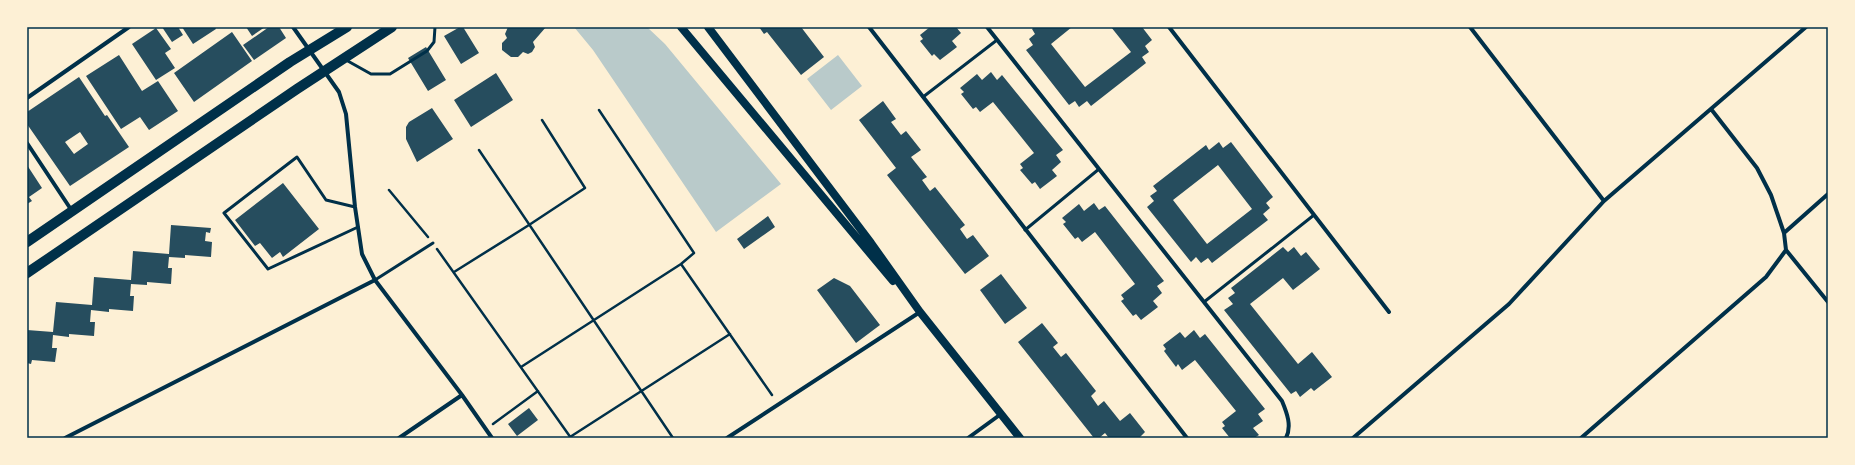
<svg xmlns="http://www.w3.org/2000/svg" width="1855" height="465" font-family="'Exo 2',sans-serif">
<rect width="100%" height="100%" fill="#fdf0d5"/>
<!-- green -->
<path fill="#b9caca" d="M574,27H647L665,44L781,184L716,232L593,50Z
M838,55L862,86L831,110L807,79Z"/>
<!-- building -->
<path fill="#264d5e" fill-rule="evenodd" d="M162,27H178L183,35L172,42Z
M182,27H215L216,29L193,44Z
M246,27H265L252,36Z
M269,27H279L286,38L254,60L243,45Z
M460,27H463L479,53L461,64L444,36Z
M508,27H546L533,42L535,47L532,52L528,54L523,52L518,57H511L502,50V43L507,38L505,34Z
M759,27H801L824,57L801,75L767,32L764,34Z
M930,27H956L961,33L952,41L957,47L940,60L934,54L932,56L920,41L923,39L920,35Z
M1034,27H1072L1051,44L1085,87L1131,52L1111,27H1142L1152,40L1145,46L1149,52L1142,57L1146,63L1091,106L1087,101L1079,107L1075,101L1069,105L1026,50L1033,45L1029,39L1035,34L1032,29Z
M156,28L171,49L165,53L175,68L156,80L132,44Z
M232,32L252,61L194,102L174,73Z
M426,47L446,80L428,91L408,58Z
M119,55L142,91L158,81L178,111L149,130L140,117L121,129L86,76Z
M991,72L997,80L1002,75L1063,150L1056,155L1061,162L1052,170L1057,176L1040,189L1035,182L1032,184L1020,170L1023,168L1020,164L1034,153L993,102L980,112L976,107L973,109L961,94L964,92L960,88L977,74L982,80Z
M496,73L513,100L471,127L454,100Z
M79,77L105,116L107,115L129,147L70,186L27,124V112ZM80,132L88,144L74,154L65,142Z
M883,101L896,119L891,122L901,135L906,131L921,150L911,157L927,177L922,180L930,191L935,187L965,225L960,229L967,239L973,235L989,256L965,274L887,175L896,168L859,120Z
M432,108L453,139L417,162L406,139V127L409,122Z
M1219,142L1223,148L1231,142L1273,197L1266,203L1270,208L1263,214L1268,220L1212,263L1208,258L1201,263L1196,257L1191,262L1147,207L1154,201L1150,196L1157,191L1153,186L1206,145L1209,150ZM1218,165L1252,209L1207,244L1173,200Z
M27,165L42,188L29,197L32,201L27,204Z
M283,183L319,229L283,257L280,252L272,258L260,243L255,246L235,220Z
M1094,203L1099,210L1105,206L1164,281L1157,286L1162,293L1153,301L1158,307L1141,320L1136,314L1133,316L1121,301L1124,299L1121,295L1135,284L1095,232L1082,242L1078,237L1075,239L1063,224L1066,222L1062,218L1079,204L1084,211Z
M768,216L775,227L744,249L737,239Z
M171,225L211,228L210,233L206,232L205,241L212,242L211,257L185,255V258L169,257L168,268H172L171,284L147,282V285L131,284L130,296H134L133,311L109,309V312L91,310L90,322H95L94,336L69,334V337L53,335L52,348H57L55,362L32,360L31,364L27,363V330L53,332L56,302L92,305L94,277L131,280L133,251L169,254Z
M1283,247L1288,252L1294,247L1301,256L1306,252L1320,269L1293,290L1283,278L1250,304L1298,364L1312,352L1332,377L1314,391L1311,388L1300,397L1296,391L1291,394L1224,310L1233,304L1228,298L1235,293L1231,288Z
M1001,274L1027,308L1005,324L980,290Z
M834,278L850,286L880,325L856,343L817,290Z
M1042,323L1058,343L1053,347L1061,357L1066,353L1096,391L1091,396L1098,406L1104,401L1120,421L1130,413L1145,432L1140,437L1141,438H1109L1105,433L1099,438H1094L1018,342Z
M1194,330L1200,338L1205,334L1265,409L1258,414L1263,421L1253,428L1259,435L1254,438H1230L1222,428L1225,426L1222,422L1236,411L1195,360L1182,370L1178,364L1176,367L1164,351L1166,349L1163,345L1180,332L1185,338Z
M529,408L538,420L517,436L508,424Z"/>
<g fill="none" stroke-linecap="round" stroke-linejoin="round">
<!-- path -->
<path stroke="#003049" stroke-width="2.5" d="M479,150L673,438
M389,190L428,237
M437,249L571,438
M681,264L772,395
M454,272L529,225L585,188L542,120
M521,367L681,264L694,253L599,110
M493,424L538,391
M570,437L730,334"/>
<!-- service -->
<path stroke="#003049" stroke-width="3" d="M346,60L371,74H390L427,51L434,42L435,27
M923,97L997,40
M355,207L326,200L297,157L224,213L268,269L358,227
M1025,230L1099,169
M375,280L433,243
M1204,302L1314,215"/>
<!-- minor -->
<path stroke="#003049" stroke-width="4" d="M293,27L339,92L346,114L355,207L362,254L375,280L462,395L492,438
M869,27L1187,438
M987,27L1282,401C1287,413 1292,426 1286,438
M1169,27L1389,312
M1470,27L1604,201
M27,98L129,27
M1711,109L1757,168L1771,195L1784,233L1786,250L1828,302
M27,143L72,211
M1784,233L1828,194
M65,438L375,280
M399,438L462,395
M727,438L920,312
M968,438L1001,414
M1353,438L1509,304L1604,201L1806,27
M1581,438L1766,277L1786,250"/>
<!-- secondary -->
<path stroke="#003049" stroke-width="8" d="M681,27L893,281
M708,27L871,243L920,312L1020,438"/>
<!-- primary -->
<path stroke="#003049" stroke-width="10" d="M27,242L290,62L347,27
M27,273L297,89L392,27"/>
</g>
<!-- border -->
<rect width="1855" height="465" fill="none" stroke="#fdf0d5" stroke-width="56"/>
<rect x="28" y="28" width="1799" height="409" fill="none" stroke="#003049" stroke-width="1.5"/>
</svg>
